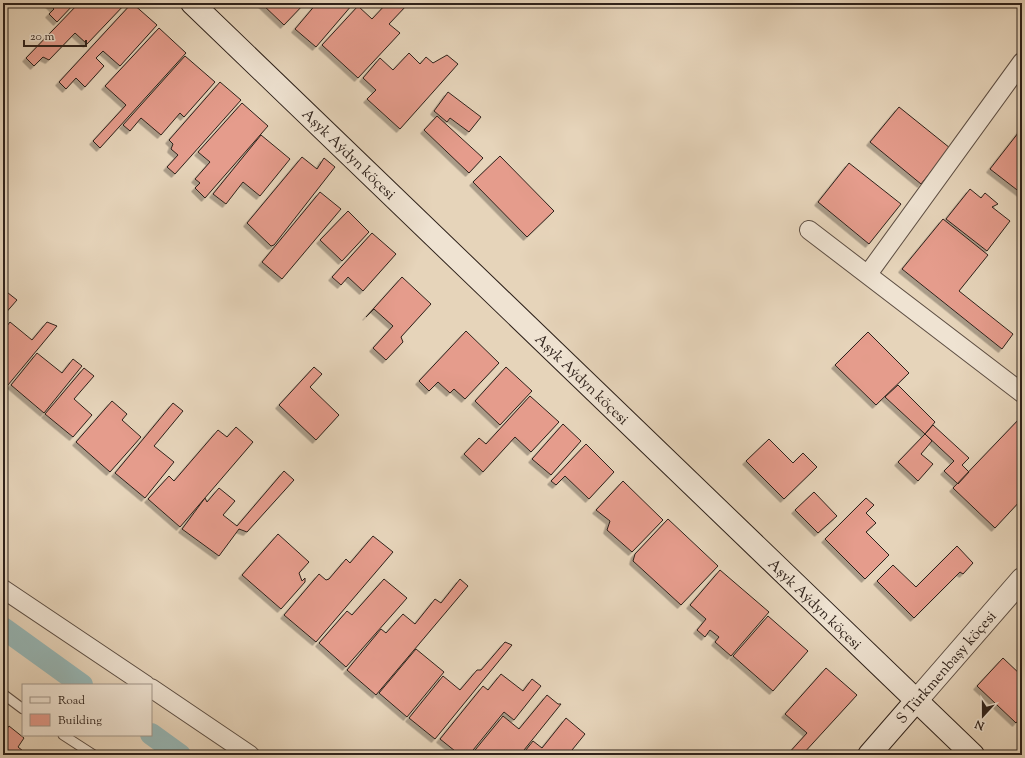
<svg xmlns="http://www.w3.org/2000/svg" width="1025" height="758" font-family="'Sorts Mill Goudy',serif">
<defs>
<filter id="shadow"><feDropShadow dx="-3.5" dy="3.5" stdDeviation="0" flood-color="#0004"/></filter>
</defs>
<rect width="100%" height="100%" fill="#e6d4ba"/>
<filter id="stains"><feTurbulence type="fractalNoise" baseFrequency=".005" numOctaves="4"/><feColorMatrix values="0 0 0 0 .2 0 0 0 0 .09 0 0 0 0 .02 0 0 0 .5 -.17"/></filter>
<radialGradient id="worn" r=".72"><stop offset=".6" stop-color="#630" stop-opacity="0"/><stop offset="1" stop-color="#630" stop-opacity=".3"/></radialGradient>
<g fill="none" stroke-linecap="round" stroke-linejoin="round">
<!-- canal -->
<path stroke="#97b7b6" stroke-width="22" d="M3,628L82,685
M151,734L180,755"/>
</g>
<!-- building -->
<path fill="#e59c8c" stroke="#2f221b" filter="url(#shadow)" d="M48,3H75L57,22L49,14L54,9Z
M79,3H126L87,44L75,33L49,60L43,57L34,66L26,58Z
M132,3L157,25L120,66L103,51L96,58L104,66L85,87L76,78L66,89L59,82Z
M261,3H305L284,25Z
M317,3H350L352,5L316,47L295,29Z
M387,3H405L407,5L389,24L400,33L358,78L322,45L358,6L372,19Z
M159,28L186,53L100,148L93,141L126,105L105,86Z
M409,53L420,64L426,57L433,63L447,55L458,64L400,129L367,99L376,90L363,78L380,58L393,70Z
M185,56L215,82L184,117L180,113L161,135L141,118L130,131L123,125Z
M220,82L241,100L175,174L167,167L178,155L171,149L173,144L169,140Z
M448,92L481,117L469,132L450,118L447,122L434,111Z
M242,103L268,126L205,198L195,188L200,183L195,179L210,162L198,152Z
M899,107L950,148L921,184L870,142Z
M437,116L483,158L469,173L424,130Z
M1022,128V191L1021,193L990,169Z
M261,135L290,159L260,196L243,182L226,204L213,194Z
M500,156L554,211L527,237L473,182Z
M302,157L317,169L324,158L335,167L274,245L271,246L247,223Z
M849,163L901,204L869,244L818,202Z
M970,189L981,198L985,193L998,204L992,207L1010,221L987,251L946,219Z
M320,192L341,209L282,279L262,262Z
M348,211L369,232L342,261L320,240Z
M943,219L988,255L959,291L1013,334L1002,349L902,269Z
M372,233L396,254L363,291L348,277L341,285L332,277Z
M402,277L431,304L401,337L403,342L386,360L373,348L393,326L374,309L366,317Z
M3,289L17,300L3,316Z
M10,322L32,340L47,322L57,326L8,385L3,381V331Z
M466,331L499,363L465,399L454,389L450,393L438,382L429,391L419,381Z
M868,332L909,373L876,405L835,365Z
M37,353L62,373L73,359L82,366L44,413L11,385Z
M314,367L322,374L310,387L339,415L316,440L279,405Z
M506,367L532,391L500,425L475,401Z
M84,368L94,376L74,399L92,415L73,437L45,414Z
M898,385L935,422L925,434L885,397Z
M530,396L559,422L531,452L515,437L483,472L464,454L479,438L486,444Z
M112,401L127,414L122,420L141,437L110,472L76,442Z
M173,403L183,411L154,446L174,462L145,498L115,473Z
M1022,416V499L995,528L953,488Z
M563,424L581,441L551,475L532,459Z
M933,425L969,458L962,465L969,472L958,484L944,471L954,461L925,434Z
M236,427L253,442L180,527L148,499L169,476L174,481L218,430L227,437Z
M925,434L932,441L921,454L933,464L918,481L898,462Z
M769,439L793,463L803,453L817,467L784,499L746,461Z
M586,444L614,472L589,499L565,476L556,485L551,481Z
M284,471L294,480L247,532L239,529L219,556L182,529L205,498L207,502L219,488L235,501L223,515L237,526Z
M623,481L663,520L632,552L607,530L610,521L596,510Z
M814,492L837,516L818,533L795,510Z
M866,498L874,505L866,513L876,523L866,532L889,555L865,579L825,539Z
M668,519L718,566L681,605L633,561L635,554Z
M278,534L309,562L299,573L302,581L305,578V582L281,609L242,575Z
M373,536L393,552L316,642L284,615L319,574L326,580L329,579L346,559L350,563Z
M957,546L973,563L963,574L960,572L914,618L877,581L893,565L916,587Z
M720,570L769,612L731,656L715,642L719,637L710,630L705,637L697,630L706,619L690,605Z
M384,579L407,598L346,667L319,643L347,611L352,615Z
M460,579L468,586L376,695L347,670L381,629L386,633L403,614L415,624L435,599L441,603Z
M768,616L808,651L773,691L733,656Z
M505,642L512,645L435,739L409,718L443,676L460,690L477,670H481Z
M416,649L444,672L407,717L379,693Z
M1003,658L1022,676V716L1016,723L977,686Z
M826,668L857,695L802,755H787L807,733L785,714Z
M501,674L523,691L532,679L541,686L514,720L504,712L469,755H460L440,739L483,686L488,690Z
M547,695L558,704H561L520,755H471L503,716L519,729Z
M566,718L585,734L568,755H522L533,741L542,748Z
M9,726L24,738L18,747L28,755H3V734Z"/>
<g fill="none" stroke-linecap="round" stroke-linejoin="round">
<!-- service casing -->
<g stroke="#5d4e43" stroke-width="11">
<path id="service" d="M3,694L23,709
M63,735L94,755"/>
</g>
<!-- minor casing -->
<g stroke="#5d4e43" stroke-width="20">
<path id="minor" d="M809,230L1022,393
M868,274L1022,62
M3,589L146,685
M151,688L250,755"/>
</g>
<!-- tertiary casing -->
<g stroke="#5d4e43" stroke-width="24">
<path id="tertiary" d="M916,701L1022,579"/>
</g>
<!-- secondary casing -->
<g stroke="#2f221b" stroke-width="24">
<path id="secondary" d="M192,3L973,755
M869,755L916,701"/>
</g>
<!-- service -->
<use href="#service" stroke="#efe3d2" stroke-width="9"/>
<!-- minor -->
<use href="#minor" stroke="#efe3d2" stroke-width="18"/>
<!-- tertiary -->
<use href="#tertiary" stroke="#efe3d2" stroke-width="22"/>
<!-- secondary -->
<use href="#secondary" stroke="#efe3d2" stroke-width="22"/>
</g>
<g text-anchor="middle" stroke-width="4" stroke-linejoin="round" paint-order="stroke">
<!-- street labels -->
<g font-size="15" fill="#2f221b" stroke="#efe3d2">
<text transform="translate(349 154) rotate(44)" y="5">Aşyk Aýdyn köçesi</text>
<text transform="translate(582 379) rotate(44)" y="5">Aşyk Aýdyn köçesi</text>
<text transform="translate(815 604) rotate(44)" y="5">Aşyk Aýdyn köçesi</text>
<text transform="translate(946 667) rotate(-49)" y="5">S Türkmenbaşy köçesi</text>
</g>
</g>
<!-- margin -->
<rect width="1025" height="758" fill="none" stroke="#e6d4ba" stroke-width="16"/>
<rect x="4" y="4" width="1017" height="750" fill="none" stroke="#2f221b" stroke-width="2"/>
<rect x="8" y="8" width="1009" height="742" fill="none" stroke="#2f221b"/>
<!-- legend -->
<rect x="22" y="684" width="130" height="52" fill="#efe3d2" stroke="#a29689"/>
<rect x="30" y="697" width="20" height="6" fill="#efe3d2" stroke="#a29689"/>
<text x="58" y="704" font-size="12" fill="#2f221b">Road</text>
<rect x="30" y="714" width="20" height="12" fill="#e59c8c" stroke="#a29689"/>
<text x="58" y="724" font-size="12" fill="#2f221b">Building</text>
<!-- north arrow -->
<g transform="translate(983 716) rotate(201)" stroke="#efe3d2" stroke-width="3" paint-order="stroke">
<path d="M0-3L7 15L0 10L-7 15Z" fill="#2f221b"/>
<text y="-6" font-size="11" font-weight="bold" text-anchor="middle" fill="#2f221b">N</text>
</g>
<!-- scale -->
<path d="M24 40v6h62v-6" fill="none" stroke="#2f221b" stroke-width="2"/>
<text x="30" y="40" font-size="12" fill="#2f221b" stroke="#efe3d2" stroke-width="3" paint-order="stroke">20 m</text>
<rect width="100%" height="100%" filter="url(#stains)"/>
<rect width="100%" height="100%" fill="url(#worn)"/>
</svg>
